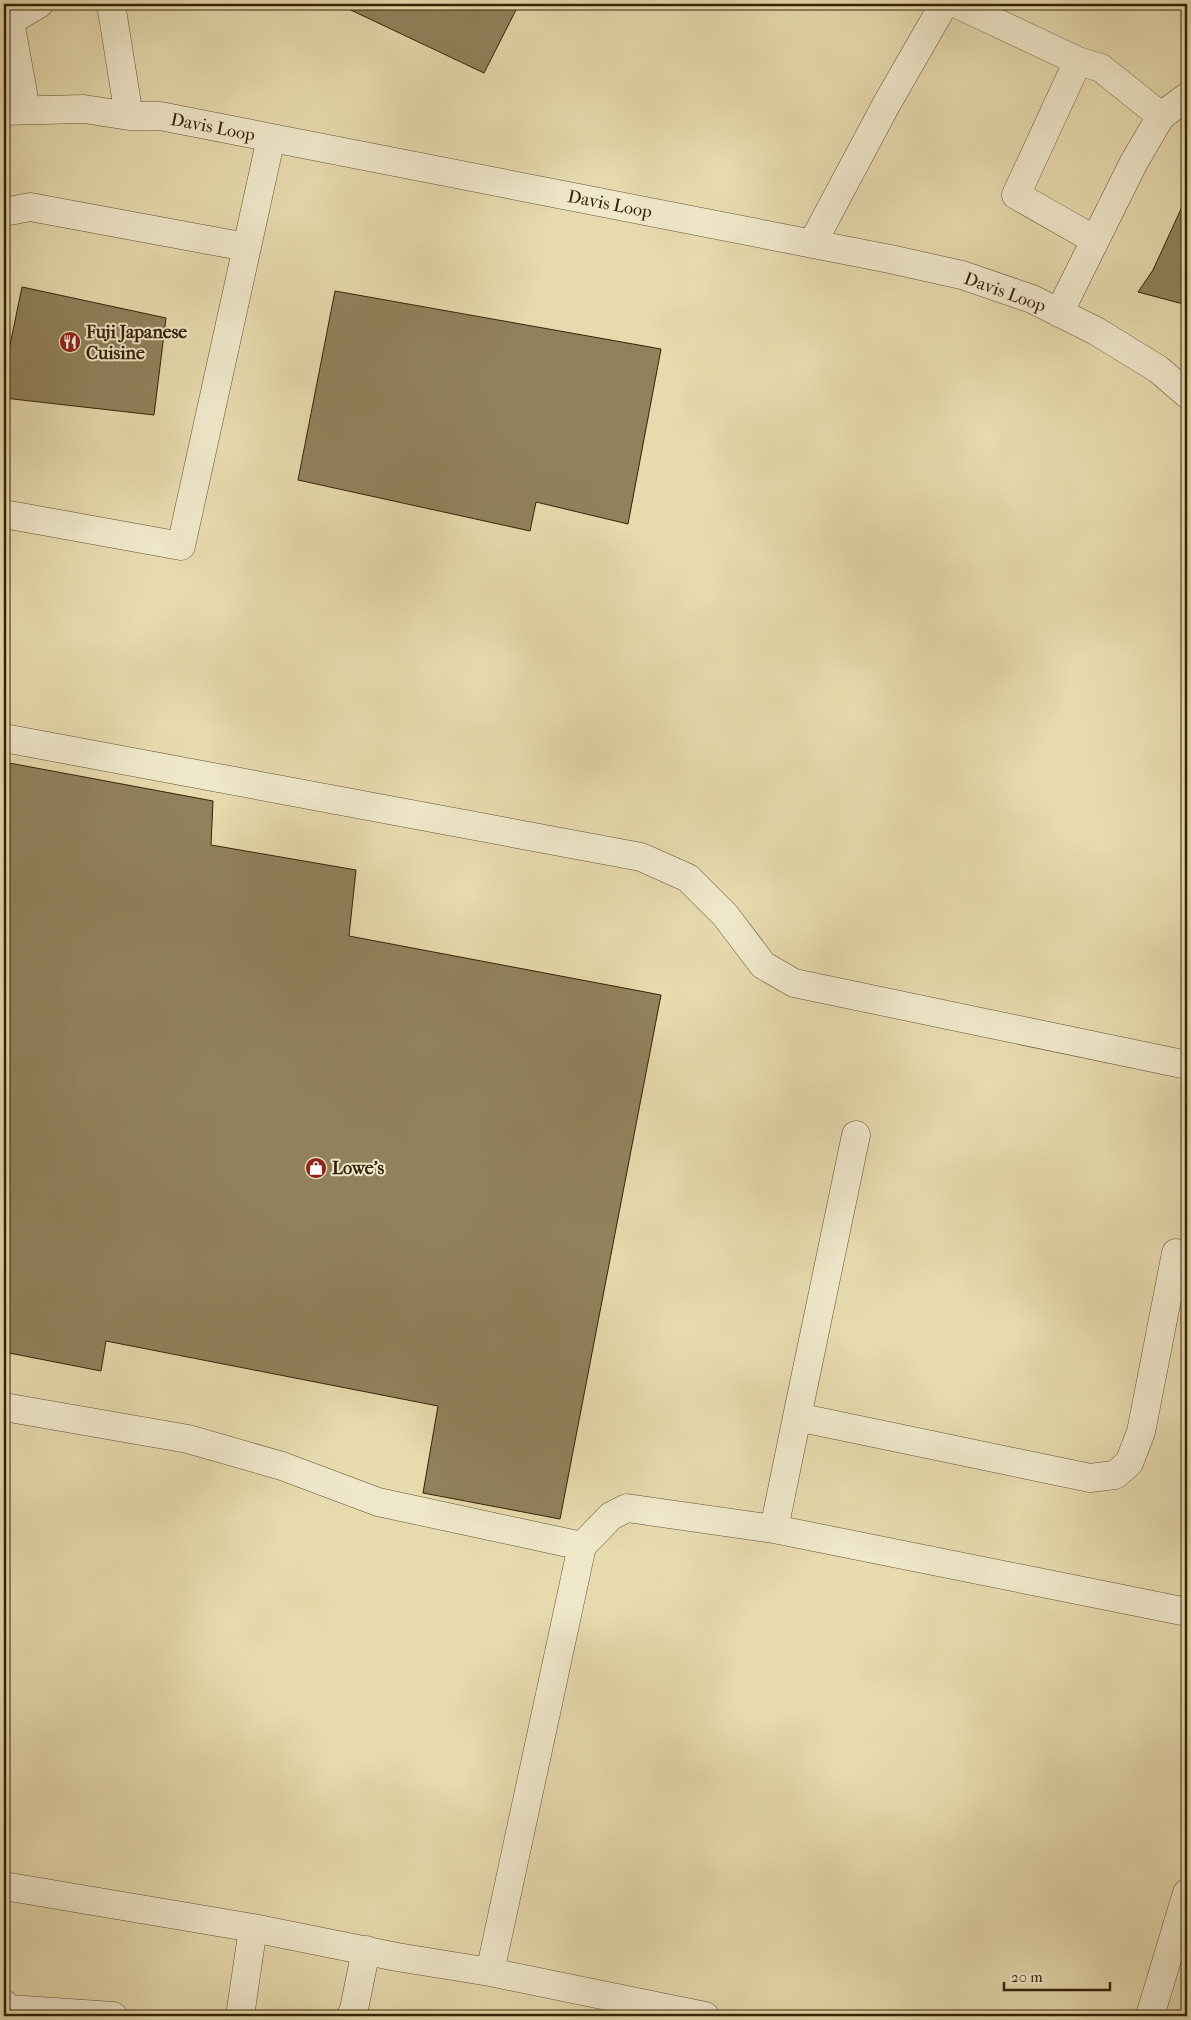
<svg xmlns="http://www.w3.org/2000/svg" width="1191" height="2020" font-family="'IM FELL French Canon',serif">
<rect width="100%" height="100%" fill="#e6daae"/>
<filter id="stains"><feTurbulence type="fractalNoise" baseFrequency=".004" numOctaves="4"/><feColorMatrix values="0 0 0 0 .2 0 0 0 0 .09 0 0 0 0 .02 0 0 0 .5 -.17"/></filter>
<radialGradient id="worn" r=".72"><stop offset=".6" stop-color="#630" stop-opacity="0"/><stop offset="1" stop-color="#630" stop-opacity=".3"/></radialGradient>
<!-- building -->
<path fill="#91825d" stroke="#352206" d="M338,4H519L484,73Z
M1187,196V305L1138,292L1153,270Z
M22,287L166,318L154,415L4,398V374Z
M335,291L661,349L628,524L536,502L530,531L298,480Z
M4,762L213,801L211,845L356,870L349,936L661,995L560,1519L423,1493L438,1406L106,1341L101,1371L4,1352Z"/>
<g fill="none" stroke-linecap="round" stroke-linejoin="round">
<!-- minor casing -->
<g stroke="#615030" stroke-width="29">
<path id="minor" d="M111,4L129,116
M957,4L1078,61L1101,68L1161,116
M10,21L39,4
M4,22L10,21L26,110
M1078,61L1016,195L1095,240
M4,111L84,109L129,116H160L890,259L962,275L1032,299L1096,331L1158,369L1187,394
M4,212L30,207L246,247
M812,244L886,105L944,4
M1059,313L1134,162L1161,116L1187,97
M4,514L181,546L271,138
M4,738L641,857L688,878L725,915L763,965L794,983L1187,1065
M856,1135L797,1417L1090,1478L1115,1475L1129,1463L1141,1432L1176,1253L1187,1256
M4,1407L188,1439L282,1466L378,1502L582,1546
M797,1417L774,1529L1187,1612
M4,1886L253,1928L397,1957L490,1972L705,2016
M490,1972L582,1546L611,1516L627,1508L774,1529
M4,2004L10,2009L113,2016
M240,2016L253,1928
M351,2016L354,2009L366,1950
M1150,2016L1187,1893"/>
</g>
<!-- minor -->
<use href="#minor" stroke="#efe7ca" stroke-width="28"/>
</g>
<!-- icons -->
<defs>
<g id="restaurant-disc" transform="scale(1.125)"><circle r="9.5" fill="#8f2418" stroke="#efe7ca"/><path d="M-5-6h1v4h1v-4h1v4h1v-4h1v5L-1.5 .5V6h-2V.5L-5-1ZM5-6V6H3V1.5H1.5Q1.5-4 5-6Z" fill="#fff"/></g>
<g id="shop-disc" transform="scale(1.125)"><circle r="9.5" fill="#8f2418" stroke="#efe7ca"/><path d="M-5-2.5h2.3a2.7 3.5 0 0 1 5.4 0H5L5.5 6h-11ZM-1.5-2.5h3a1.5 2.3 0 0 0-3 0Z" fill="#fff"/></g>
</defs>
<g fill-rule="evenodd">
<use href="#restaurant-disc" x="70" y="342"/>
<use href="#shop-disc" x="316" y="1168"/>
</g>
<g text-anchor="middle" stroke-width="4" stroke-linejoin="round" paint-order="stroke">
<!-- street labels -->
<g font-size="18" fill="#352206" stroke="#efe7ca">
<text transform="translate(213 127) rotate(11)" y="6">Davis Loop</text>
<text transform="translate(610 204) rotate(11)" y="6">Davis Loop</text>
<text transform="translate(1005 292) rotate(20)" y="6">Davis Loop</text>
</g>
<!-- poi labels -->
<g font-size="18" font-weight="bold" fill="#352206" stroke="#efe7ca" text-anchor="start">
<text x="86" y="338">Fuji Japanese<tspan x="86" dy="21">Cuisine</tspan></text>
<text x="332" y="1174">Lowe's</text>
</g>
</g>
<!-- margin -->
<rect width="1191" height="2020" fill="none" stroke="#e6daae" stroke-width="20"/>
<rect x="5" y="5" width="1181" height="2010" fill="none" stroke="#352206" stroke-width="2.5"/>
<rect x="10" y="10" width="1171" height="2000" fill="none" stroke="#352206"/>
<!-- scale -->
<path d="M1004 1982v8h106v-8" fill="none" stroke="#352206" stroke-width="2.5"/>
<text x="1011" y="1982" font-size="15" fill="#352206" stroke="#efe7ca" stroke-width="4" paint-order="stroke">20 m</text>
<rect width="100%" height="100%" filter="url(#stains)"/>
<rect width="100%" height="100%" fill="url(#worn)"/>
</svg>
